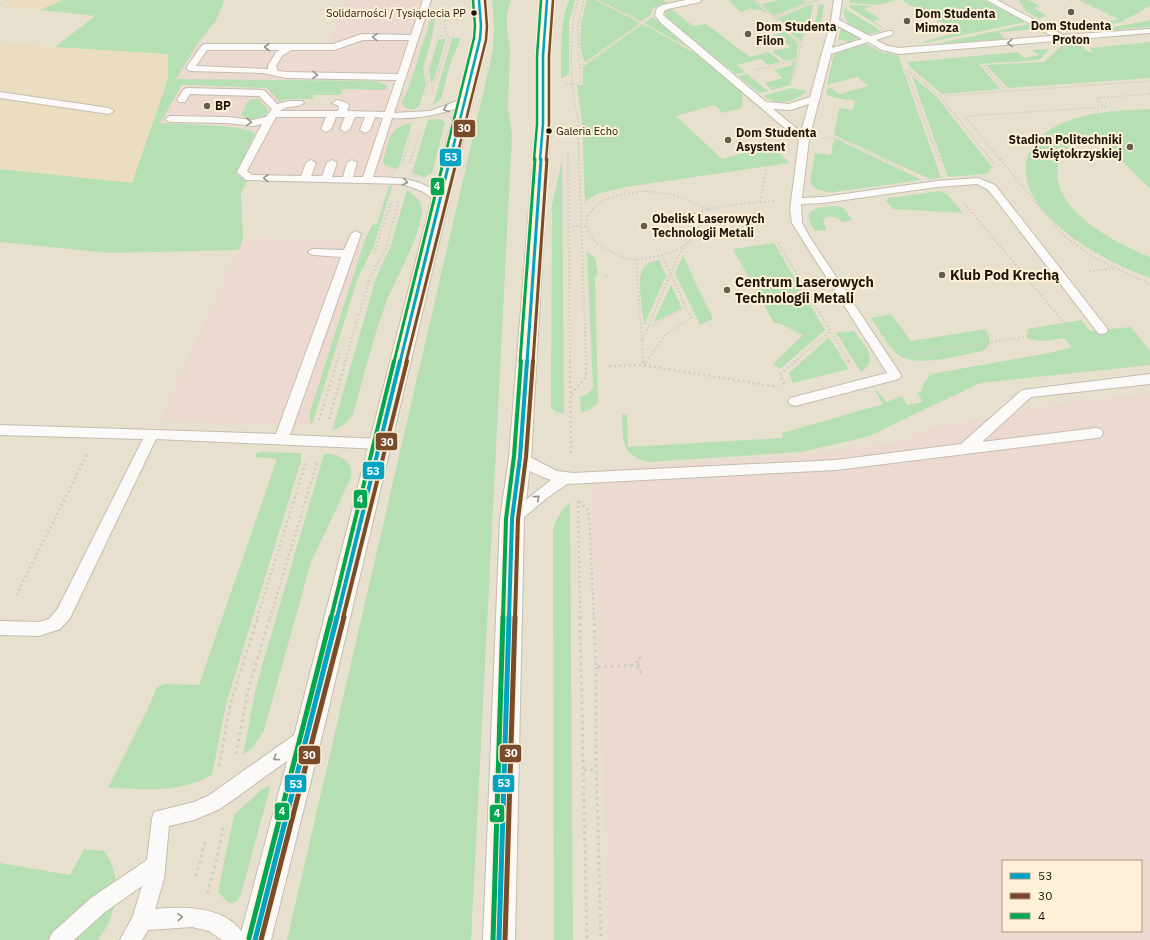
<svg xmlns="http://www.w3.org/2000/svg" width="1150" height="940" font-family="'IBM Plex Sans',sans-serif">
<rect width="100%" height="100%" fill="#e8e0ce"/>
<!-- commercial -->
<path fill="#ecd9d0" fill-rule="evenodd" d="M345,0H435L411,81L176,79L198,43L328,44Z
M182,85L267,88L279,101L301,99L297,106L334,107L343,89L408,90L402,102L403,105L409,109L414,110L412,123L405,124L389,167L397,169L389,186L247,181L237,175L238,169L255,133L252,130L211,125L159,123Z
M243,238L364,242L310,412V420L312,425L159,421Z
M1150,394V940H610L591,470L804,454L897,443L936,426L984,419L1075,401ZM1003,861H1141V931H1003Z"/>
<!-- built -->
<path fill="#ebddbf" d="M11,0H63L40,10L1,7Z
M0,42L55,47L168,54V79L132,183L0,169Z"/>
<!-- green -->
<path fill="#b6dfb4" d="M63,0H225L215,22L198,43L176,79L376,81L386,85V90L343,89L340,95H314L312,99H288L279,101L267,88L182,85L160,123C176,124 246,125 255,133L238,170L237,175L247,181L241,193L243,238L239,250L109,253L0,242V169L132,183L168,79V54L55,47L95,16L40,10Z
M492,0H511L507,12V27L510,49L508,107L512,135L471,940H287L493,50L494,26Z
M569,0H575L569,22V74L561,79C562,53 559,24 569,0Z
M587,0H595L640,23L585,62C576,47 582,16 587,0Z
M599,0H663L667,3L653,8L651,15L641,21Z
M733,0H754L768,14L758,9L754,10L752,8L741,12L729,1Z
M778,0H799L808,2L774,16L761,4Z
M850,0H896L878,5L849,3Z
M902,0H984L1025,22L925,43L923,42L957,32Z
M1019,0H1028L1040,6L1034,8L1046,15L1040,19L1025,11Z
M1079,0H1150V6L1121,22L1088,29L1118,19Z
M813,4L808,28L784,23L777,18Z
M819,4L824,5L820,30L814,29Z
M850,5L873,6L864,9L880,19L873,21L884,28H882L849,7Z
M670,8L693,26L706,24L750,57L768,52L781,62L768,65L761,59L737,65L745,72L736,74L668,20L665,13Z
M844,8L881,31L866,35C856,28 841,22 844,8Z
M433,11L436,13L432,37L423,68L426,84L419,106L414,110C409,109 404,108 402,102L411,81Z
M653,17L656,20L688,48L644,23Z
M1150,20V27L1090,32Z
M643,24L696,54L743,93L742,108L723,113L714,105L676,116L722,159L773,145L789,163L626,187L596,194L585,202L582,122L577,85H583V67Z
M778,24L798,44L796,59L785,61L772,51L791,47L772,35L780,33L771,25Z
M782,24L807,31V32L803,33L801,42Z
M1029,24L1031,28L1027,30L999,32L1005,39L935,44Z
M841,28L843,29L858,38L849,42L838,39Z
M446,38L434,80L431,83L429,70L438,40Z
M452,38H461L450,64L441,99L433,105Z
M1068,40H1073L1089,52H1093L1089,48L1150,42V78L1008,88L986,65L1044,62Z
M866,44L883,53L898,55L941,178L930,179L834,135L839,108L853,110L855,101L836,98L827,95L826,92L829,87L840,94L868,86L857,77L827,85L834,54Z
M1050,49L1039,60L979,64L1000,89L942,94L910,67L908,62L1018,52L1024,58L1039,55L1032,50Z
M796,61L790,85L772,90L765,83L783,78L774,70L793,65L791,63Z
M747,74L768,91L759,93L738,76Z
M912,76L936,96L992,167L987,174L948,177Z
M791,88L807,91C793,103 779,106 763,96Z
M252,99H259L268,110L266,116C257,120 250,121 241,115L248,101Z
M1150,109V189L1095,133C1080,139 1061,147 1058,166C1050,210 1117,244 1150,257V278C1110,264 1021,218 1026,166C1027,149 1038,137 1053,128C1082,111 1117,111 1150,109Z
M438,119H441L445,123L432,173L424,177L412,173L428,120Z
M412,123L399,166L397,169L389,167L384,164L383,161C390,141 388,126 412,123Z
M834,138L922,180L834,192C825,192 814,191 810,181L815,153L831,155Z
M562,160L564,413L556,412L551,408L552,205Z
M389,186H392L374,246L358,278L312,425L310,421V412L364,242L372,225L377,224Z
M407,190C414,195 423,202 422,212C419,239 398,274 387,300C373,337 364,376 353,414L346,423L332,431L376,278L390,248Z
M941,191L948,195L963,213L893,209L886,201L889,198Z
M836,206L844,208L852,220L843,222C837,217 827,213 823,221L827,230L815,231L809,220L808,215C814,206 826,207 836,206Z
M774,243L825,330L780,369L773,364L803,335L779,323H774L733,249Z
M587,252L595,258L598,275L595,276L598,403L591,409L581,413L580,397L589,393L593,388Z
M683,256L713,319L700,325L675,273Z
M659,260L666,276L644,325C643,312 635,275 645,266C649,262 654,261 659,260Z
M671,285L682,308L653,323Z
M891,314L911,341L986,329L990,341L987,348L982,351C960,355 916,369 897,354C888,346 878,328 871,318Z
M1081,320L1090,331L1131,327L1150,351V365L980,383L867,437L801,452L648,462C620,455 623,439 622,414L627,415L628,447L783,438L782,433L883,404L873,387L887,402L902,396L907,405L923,402L917,393L921,392L925,381L931,374L1049,353L1072,347L1064,338C1050,340 1039,343 1026,338L1028,329Z
M854,331C864,345 880,359 861,372L836,333Z
M829,337L849,369L793,383L789,373Z
M260,452L301,453V461L226,704L212,775C177,794 146,789 108,788L147,711L157,687L165,684L199,685L277,459L256,457L255,454Z
M324,454C340,454 354,461 351,478L311,562L264,730L254,746L243,755L256,687Z
M570,502L573,940H554L553,531C556,518 561,511 570,502Z
M268,786L270,788L241,894L238,900L233,903H229L218,892L234,815L261,790Z
M84,849L104,851C124,879 118,913 98,940H0V863L70,875Z"/>
<g fill="none" stroke-linecap="round" stroke-linejoin="round">
<!-- lane casing -->
<g stroke="#c4bdaf" stroke-width="2">
<path id="lane" d="M423,0H431L394,113L430,111L465,98L470,101C467,104 463,105 459,107C437,116 415,119 392,118L373,177C404,178 419,178 445,198L446,200L445,202H437L424,192L403,184L246,180L237,172L262,124L253,126L228,123L170,122L165,119L170,116L228,117L253,120L266,117L272,109L259,96L190,94L185,102H179L177,100L184,89L187,88L262,90L265,91L277,104L289,101H302L304,103C297,109 287,104 280,111H338L339,106L332,103L337,100L347,103L349,105L347,111L385,112L396,80L286,78L263,73L190,71L186,68L202,45L205,44H333L362,34L411,35ZM363,40H409L398,74L286,72L278,71L276,66L282,56L291,50H334ZM207,50H280L276,52L268,66V69L196,66ZM276,117H326L321,129L326,132L331,129L336,117H345L340,129L345,132L350,129L355,117H365L360,130L365,133L370,130L375,117L383,118L363,177H353L357,163L352,160L347,163L343,177H332L337,163L332,160L327,163L322,176H311L316,163L311,160L306,163L301,176L252,175L247,171L248,169Z
M686,0H701L700,2L668,9L664,11L663,15L766,102L789,104L810,97L831,21L834,0H842L839,20L870,36L889,31H892L893,33L892,35L876,40L888,46L899,48L1052,36L987,0H997L1063,35L1150,29V33L899,54L882,50L868,42L831,54L809,139L802,198L823,197L937,181L978,178L995,185L1106,327L1108,330L1106,333L1102,334L1098,333L994,197L987,189L977,184L937,187L823,203L801,204L802,223L809,236L901,375L900,378L895,380L795,406L790,404L788,401L790,398L887,373L792,223L790,210L799,140L661,23L655,15L657,8L662,5ZM838,26L862,39L832,48ZM809,104L801,132L773,109L790,110Z
M0,92L109,108L114,111L109,114L0,98Z
M356,231L361,234L290,435L381,439L386,440L388,444L386,448L381,449L156,439L70,618L60,629L39,636L0,635V621L39,622L49,619L58,608L143,439L0,435V425L276,434L341,257L314,255L310,254L308,252L310,250L314,249L344,250L351,234Z
M1150,374V384L1031,397L982,442L1096,428L1101,429L1103,433L1101,437L1096,438L836,470L567,484L547,498L517,523L512,525L507,523L505,519L507,515L551,480C541,477 518,467 513,457L515,453L520,452L557,471L573,473L836,460L961,444L1022,390Z
M306,729L312,731L315,737L312,743L220,809L194,820L169,826L164,879L155,909C186,906 232,906 246,940H222L209,931L192,927L148,930L142,940H120L133,916L142,886L105,912L74,940H49L52,933L91,898L147,860L152,819L154,812L194,802L208,796L300,731Z"/>
</g>
<!-- primary casing -->
<g stroke="#c4bdaf" stroke-width="2">
<path id="primary" d="M473,0H485L487,26V39L322,736L271,940H239L294,736L473,39L475,26Z
M541,0H553L550,56V124L531,457L524,519L515,940H483L500,519L509,457L536,124V56Z"/>
</g>
<!-- path-far3 -->
<path stroke="#ceccc6" stroke-width="1.5" stroke-dasharray="1.5 2" stroke-linecap="butt" d="M578,0L573,22L571,58L573,93L578,120L579,160
M597,0L641,22
M756,0L779,22L811,30
M802,0L812,2
M0,5L6,0
M773,18L817,0
M779,23L801,44
M437,37L444,36
M986,66H983L1007,92
M580,67L642,23
M755,70L798,60
M906,70L939,160
M908,70L940,96L991,160
M843,79L858,64
M566,84L580,83L578,26L584,0
M791,85L804,34L809,31
M432,92L449,39L445,28V16
M424,95L428,84L427,71
M940,96L1150,81
M828,137H833L885,160
M568,149V160
M403,160L411,134
M411,160L419,135
M768,160L769,152L779,145
M1000,160L965,116L1105,107L1096,98L1150,94"/>
<!-- path-far2 -->
<path stroke="#ceccc6" stroke-width="2" stroke-dasharray="1.5 2.5" stroke-linecap="butt" d="M568,159L570,362
M579,159L586,362
M883,159L902,168
M939,159L940,163
M990,159L995,165
M1000,159L1063,235L1093,257L1150,284
M403,162L404,159
M410,163L411,159
M646,191L671,194L709,209L693,214C715,245 652,261 630,259C619,257 609,251 600,245C590,238 584,229 588,217C596,195 626,194 646,191Z
M760,202L768,159
M709,209L737,204L774,201
M568,227L586,226
M778,243L849,362
M374,254L391,201
M636,259L642,340
M1085,272L1114,268
M606,275V279
M647,329L678,256L686,245
M908,355L1070,330L964,203
M337,362L340,351
M345,362L370,278L386,248L399,200
M643,362L642,340L647,329L686,307
M646,362L666,334L691,318L662,255
M794,362L830,331"/>
<!-- path-far1 -->
<path stroke="#ceccc6" stroke-width="2.5" stroke-dasharray="2 3" stroke-linecap="butt" d="M570,361L571,456
M643,361V365
M848,361L850,364
M644,365L647,361
M609,366L643,365L778,387
M784,384L780,375L796,361
M571,394L586,377V361
M329,419L346,361
M319,420L337,361
M578,501L580,618
M579,502L587,509L589,513L594,618
M16,595L87,455
M257,618L306,462
M270,618L317,463"/>
<!-- path -->
<path stroke="#ceccc6" stroke-width="3" stroke-dasharray="2.5 4" stroke-linecap="butt" d="M580,617L587,940
M594,617L596,667L642,665
M641,658H637L638,672H642
M596,667V751L601,940
M236,754L248,690L270,617
M219,766L230,705L258,617
M584,770H597
M196,876L206,839
M207,893L217,859L223,826"/>
<!-- lane -->
<use href="#lane" fill="#fcfaf8" fill-rule="evenodd"/>
<!-- primary -->
<use href="#primary" fill="#fcfaf8" fill-rule="evenodd"/>
<!-- bus-1-far3 casing -->
<g stroke="#fef1d7" stroke-width="4.5">
<path id="bus-1-far3" d="M450,160L480,39L481,26L479,0
M540,160L543,124V56L547,0"/>
</g>
<!-- bus-1-far2 casing -->
<g stroke="#fef1d7" stroke-width="5.5">
<path id="bus-1-far2" d="M400,362L450,159
M527,362L541,159"/>
</g>
<!-- bus-1-far1 casing -->
<g stroke="#fef1d7" stroke-width="7">
<path id="bus-1-far1" d="M337,618L400,361
M509,618L512,519L520,457L527,361"/>
</g>
<!-- bus-1 casing -->
<g stroke="#fef1d7" stroke-width="8">
<path id="bus-1" d="M255,940L337,617
M499,940L509,617"/>
</g>
<!-- bus-2-far3 casing -->
<g stroke="#fef1d7" stroke-width="4.5">
<path id="bus-2-far3" d="M456,160L486,40L487,26L485,0
M546,160L549,124V56L553,0"/>
</g>
<!-- bus-2-far2 casing -->
<g stroke="#fef1d7" stroke-width="5.5">
<path id="bus-2-far2" d="M406,362L457,159
M533,362L547,159"/>
</g>
<!-- bus-2-far1 casing -->
<g stroke="#fef1d7" stroke-width="7">
<path id="bus-2-far1" d="M343,618L407,361
M515,618L518,519L526,457L533,361"/>
</g>
<!-- bus-2 casing -->
<g stroke="#fef1d7" stroke-width="8">
<path id="bus-2" d="M261,940L344,617
M505,940L515,617"/>
</g>
<!-- bus-3-far3 casing -->
<g stroke="#fef1d7" stroke-width="4.5">
<path id="bus-3-far3" d="M444,160L474,38L475,26L473,0
M534,160L537,124V56L541,0"/>
</g>
<!-- bus-3-far2 casing -->
<g stroke="#fef1d7" stroke-width="5.5">
<path id="bus-3-far2" d="M394,362L444,159
M520,362L535,159"/>
</g>
<!-- bus-3-far1 casing -->
<g stroke="#fef1d7" stroke-width="7">
<path id="bus-3-far1" d="M331,618L394,361
M503,618L506,519L514,456L521,361"/>
</g>
<!-- bus-3 casing -->
<g stroke="#fef1d7" stroke-width="8">
<path id="bus-3" d="M249,938L331,617
M493,940L503,617"/>
</g>
<!-- bus-1-far3 -->
<use href="#bus-1-far3" stroke="#01a2c4" stroke-width="2.5"/>
<!-- bus-1-far2 -->
<use href="#bus-1-far2" stroke="#01a2c4" stroke-width="3"/>
<!-- bus-1-far1 -->
<use href="#bus-1-far1" stroke="#01a2c4" stroke-width="4"/>
<!-- bus-1 -->
<use href="#bus-1" stroke="#01a2c4" stroke-width="5"/>
<!-- bus-2-far3 -->
<use href="#bus-2-far3" stroke="#7a4b2a" stroke-width="2.5"/>
<!-- bus-2-far2 -->
<use href="#bus-2-far2" stroke="#7a4b2a" stroke-width="3"/>
<!-- bus-2-far1 -->
<use href="#bus-2-far1" stroke="#7a4b2a" stroke-width="4"/>
<!-- bus-2 -->
<use href="#bus-2" stroke="#7a4b2a" stroke-width="5"/>
<!-- bus-3-far3 -->
<use href="#bus-3-far3" stroke="#00a651" stroke-width="2.5"/>
<!-- bus-3-far2 -->
<use href="#bus-3-far2" stroke="#00a651" stroke-width="3"/>
<!-- bus-3-far1 -->
<use href="#bus-3-far1" stroke="#00a651" stroke-width="4"/>
<!-- bus-3 -->
<use href="#bus-3" stroke="#00a651" stroke-width="5"/>
</g>
<!-- one-way arrows -->
<defs><path id="oneway-chevron" d="M-2-3.5L2.5 0L-2 3.5" fill="none" stroke-width="1.6" stroke-linecap="round" stroke-linejoin="round"/></defs>
<g stroke="#97938d">
<use href="#oneway-chevron" transform="translate(375 37) rotate(-178)"/>
<use href="#oneway-chevron" transform="translate(1010 43) rotate(175)"/>
<use href="#oneway-chevron" transform="translate(267 47) rotate(180)"/>
<use href="#oneway-chevron" transform="translate(315 75) rotate(1)"/>
<use href="#oneway-chevron" transform="translate(446 109) rotate(159)"/>
<use href="#oneway-chevron" transform="translate(249 122) rotate(2)"/>
<use href="#oneway-chevron" transform="translate(266 178) rotate(-179)"/>
<use href="#oneway-chevron" transform="translate(405 182) rotate(13)"/>
<use href="#oneway-chevron" transform="translate(537 498) rotate(-40)"/>
<use href="#oneway-chevron" transform="translate(276 758) rotate(146)"/>
<use href="#oneway-chevron" transform="translate(180 917) rotate(-3)"/>
</g>
<!-- markers -->
<g fill="#635d4f" stroke="#fef1d7" stroke-width="1.5">
<circle cx="1071" cy="12" r="4"/>
<circle cx="907" cy="21" r="4"/>
<circle cx="748" cy="34" r="4"/>
<circle cx="207" cy="106" r="4"/>
<circle cx="728" cy="140" r="4"/>
<circle cx="1130" cy="147" r="4"/>
<circle cx="644" cy="226" r="4"/>
<circle cx="942" cy="275" r="4"/>
<circle cx="727" cy="290" r="4"/>
</g>
<g fill="#1c160b" stroke="#fef1d7" stroke-width="1.5">
<circle cx="474" cy="13" r="3.5"/>
<circle cx="549" cy="131" r="3.5"/>
</g>
<g text-anchor="middle" stroke-width="4" stroke-linejoin="round" paint-order="stroke">
<!-- far-bus labels -->
<g font-size="11" fill="#1c160b" stroke="#fef1d7" text-anchor="end">
<text x="466" y="17">Solidarności / Tysiąclecia PP</text>
<text x="556" y="135" text-anchor="start">Galeria Echo</text>
</g>
<!-- far-poi labels -->
<g font-size="12" font-weight="bold" fill="#1c160b" stroke="#fef1d7" text-anchor="start">
<text x="915" y="18">Dom Studenta<tspan x="915" dy="14">Mimoza</tspan></text>
<text x="1071" y="30" text-anchor="middle">Dom Studenta<tspan x="1071" dy="14">Proton</tspan></text>
<text x="756" y="31">Dom Studenta<tspan x="756" dy="14">Filon</tspan></text>
<text x="215" y="110">BP</text>
<text x="736" y="137">Dom Studenta<tspan x="736" dy="14">Asystent</tspan></text>
<text x="1122" y="144" text-anchor="end">Stadion Politechniki<tspan x="1122" dy="14">Świętokrzyskiej</tspan></text>
<text x="652" y="223">Obelisk Laserowych<tspan x="652" dy="14">Technologii Metali</tspan></text>
</g>
<!-- poi labels -->
<g font-size="14" font-weight="bold" fill="#1c160b" stroke="#fef1d7" text-anchor="start">
<text x="950" y="280">Klub Pod Krechą</text>
<text x="735" y="287">Centrum Laserowych<tspan x="735" dy="16">Technologii Metali</tspan></text>
</g>
</g>
<g stroke="#fef1d7" stroke-width="1.5">
<rect x="453" y="119" width="23" height="19" rx="4" fill="#7a4b2a"/>
<rect x="439" y="148" width="23" height="19" rx="4" fill="#01a2c4"/>
<rect x="430" y="177" width="15" height="19" rx="4" fill="#00a651"/>
<rect x="375" y="432" width="23" height="19" rx="4" fill="#7a4b2a"/>
<rect x="362" y="461" width="23" height="19" rx="4" fill="#01a2c4"/>
<rect x="353" y="489" width="15" height="20" rx="4" fill="#00a651"/>
<rect x="499" y="744" width="23" height="19" rx="4" fill="#7a4b2a"/>
<rect x="298" y="745" width="23" height="20" rx="4" fill="#7a4b2a"/>
<rect x="492" y="774" width="23" height="19" rx="4" fill="#01a2c4"/>
<rect x="284" y="774" width="23" height="19" rx="4" fill="#01a2c4"/>
<rect x="274" y="802" width="16" height="19" rx="4" fill="#00a651"/>
<rect x="489" y="804" width="16" height="19" rx="4" fill="#00a651"/>
</g>
<g font-size="11" text-anchor="middle" font-weight="bold" fill="#fff">
<text x="464" y="132">30</text>
<text x="451" y="161">53</text>
<text x="437" y="190">4</text>
<text x="387" y="446">30</text>
<text x="373" y="475">53</text>
<text x="360" y="503">4</text>
<text x="511" y="757">30</text>
<text x="309" y="759">30</text>
<text x="504" y="787">53</text>
<text x="296" y="788">53</text>
<text x="282" y="815">4</text>
<text x="497" y="817">4</text>
</g>
<!-- legend -->
<rect x="1002" y="860" width="140" height="72" fill="#fef1d7" stroke="#a49985"/>
<rect x="1010" y="873" width="20" height="6" fill="#01a2c4" stroke="#a49985"/>
<text x="1038" y="880" font-size="12" fill="#1c160b">53</text>
<rect x="1010" y="893" width="20" height="6" fill="#7a4b2a" stroke="#a49985"/>
<text x="1038" y="900" font-size="12" fill="#1c160b">30</text>
<rect x="1010" y="913" width="20" height="6" fill="#00a651" stroke="#a49985"/>
<text x="1038" y="920" font-size="12" fill="#1c160b">4</text>
</svg>
